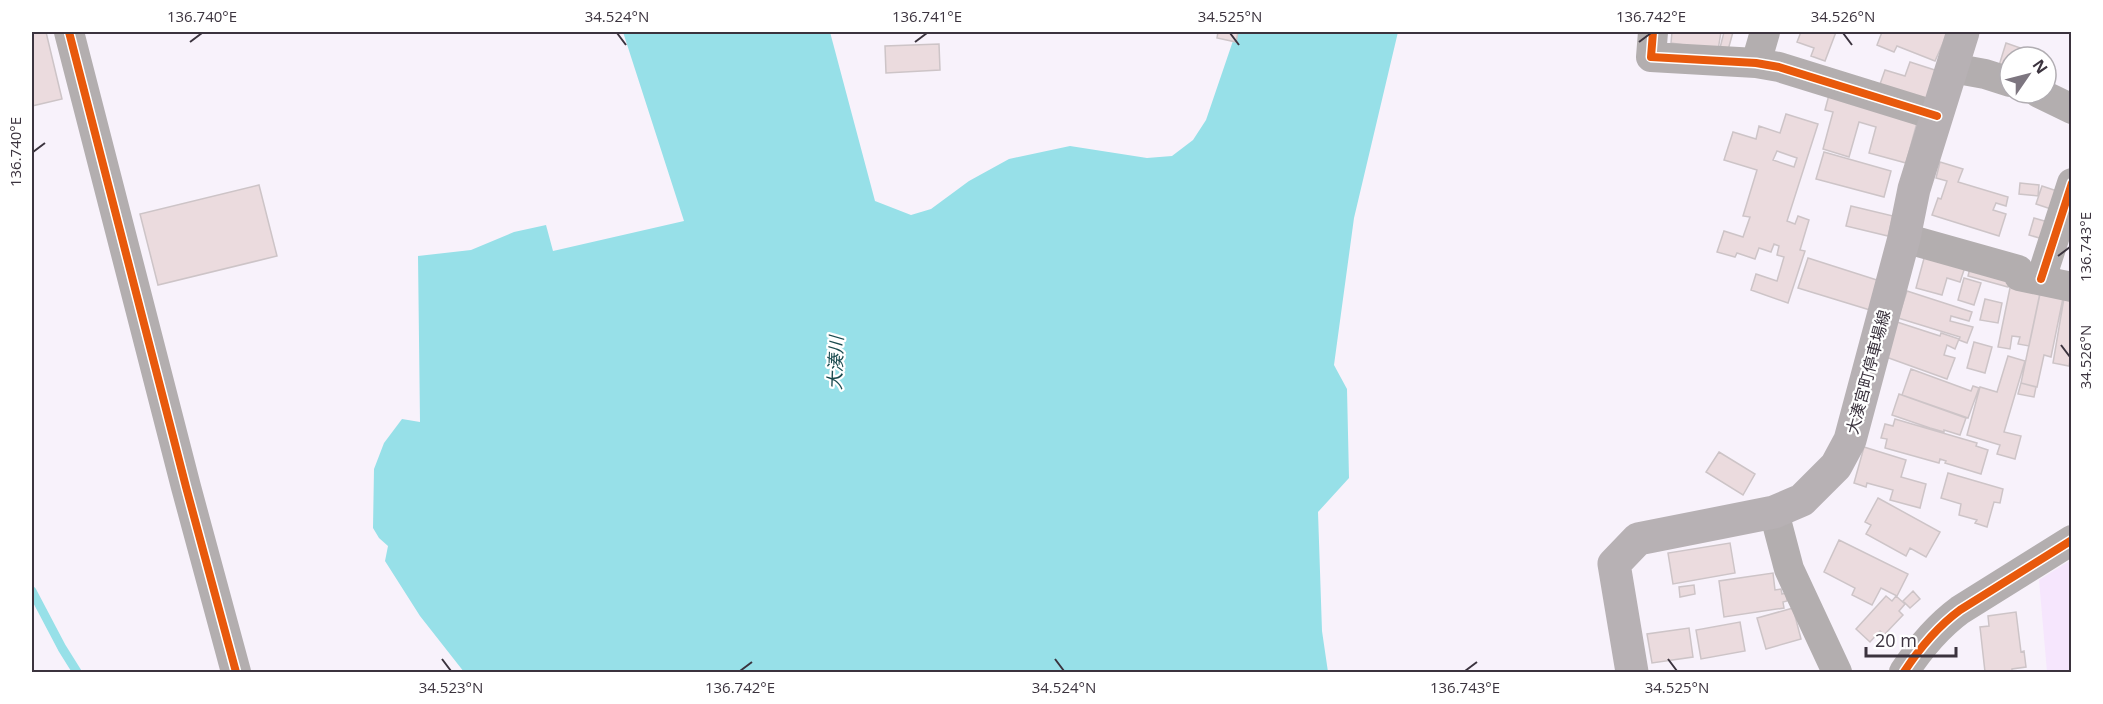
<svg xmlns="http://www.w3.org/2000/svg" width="2103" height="704" font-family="'Open Sans','Noto Sans JP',sans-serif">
<rect width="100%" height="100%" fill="#f8f2fb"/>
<!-- built -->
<path fill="#f6e6fd" d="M2071,560V672H2047L2039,580Z"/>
<!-- water -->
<path fill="#97e0e8" d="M623,32H830L875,201L911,215L931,209L969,181L1009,159L1070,146L1147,158L1172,156L1193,140L1206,120L1236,32H1398L1354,218L1334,365L1347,389L1349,478L1318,512L1322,631L1328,672H464L420,616L385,561L388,546L379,538L373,528L374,469L384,443L402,419L420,422L418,256L471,250L514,232L546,225L553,251L684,221Z"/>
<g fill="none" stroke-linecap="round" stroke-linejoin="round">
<!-- stream -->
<path stroke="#97e0e8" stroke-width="9" d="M32,591L62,648L77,672"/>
</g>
<!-- building -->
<path fill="#ebdbde" stroke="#cdc4c7" stroke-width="1.5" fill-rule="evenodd" d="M32,32H46L62,99L32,106Z
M1218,32H1238L1236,42L1217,38Z
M1672,32H1721L1718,50L1671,43Z
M1724,32H1733L1728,50L1720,48Z
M1801,32H1836L1825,61L1811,56L1814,48L1797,42Z
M1882,32H1948L1935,61L1897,46L1894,52L1877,45Z
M2006,43L2046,57H2010V77L1997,72Z
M939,44L940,70L886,73L885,46Z
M1910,62L1938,71L1928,103L1879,87L1885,70L1905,76Z
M1830,91L1918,119L1906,163L1869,153L1876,127L1859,122L1849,157L1823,149L1833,112L1825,110Z
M1786,114L1818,124L1787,221L1795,224L1798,216L1809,220L1800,250L1805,251L1788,303L1751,290L1756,274L1777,281L1784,257L1777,255L1779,246L1774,244L1771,252L1759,248L1755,259L1737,253L1735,257L1717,252L1724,231L1743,237L1750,217L1743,216L1757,170L1724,160L1733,132L1756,139L1759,126L1780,133ZM1777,151L1797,158L1794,167L1773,160Z
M1824,152L1891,171L1884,197L1816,179Z
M1940,162L1963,169L1958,182L2008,197L2006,206L1996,203L1993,210L2006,214L1999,236L1932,215L1938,198L1941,199L1947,181L1936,178Z
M2020,183L2039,185L2038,196L2019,194Z
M259,185L277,256L158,285L140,214Z
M2042,186L2060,192L2054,210L2036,204Z
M1851,206L1893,216L1888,236L1846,226Z
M2034,218L2048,222L2043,239L2029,235Z
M1926,251L1967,261L1960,282L1947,278L1942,295L1916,288Z
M1808,258L1880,281L1870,310L1798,288Z
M1971,264L2011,275L2008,287L1968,276Z
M1964,278L1981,283L1974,305L1958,300Z
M2011,283L2041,289L2029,346L2018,344L2020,337L2012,336L2010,349L1998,347Z
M1907,291L1972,312L1969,321L1951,316L1950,321L1973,327L1967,343L1959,340L1960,337L1898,318Z
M2040,293L2063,298L2051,357L2044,355L2037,387L2021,383Z
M2064,298L2072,299V350L2069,366L2053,363Z
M1985,299L2002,303L1998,323L1980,320Z
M1897,322L1940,336L1941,333L1959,339L1955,349L1947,345L1944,355L1955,358L1947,379L1886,357Z
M1974,342L1992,347L1985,373L1967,368Z
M2008,356L2025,361L2004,432L2021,436L2015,459L1997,454L2000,445L1967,435L1980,387L1997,392Z
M1911,369L1971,391L1973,386L1979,388L1968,418L1902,395Z
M2021,383L2036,387L2034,397L2018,394Z
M1899,394L1966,418L1960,435L1944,430V432L1930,428L1892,415Z
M1895,419L1977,443L1976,446L1988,450L1981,474L1945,463L1946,461L1940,459L1939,463L1885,448L1887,439L1881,438L1885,424L1893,426Z
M1864,447L1906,460L1901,477L1926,484L1920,508L1890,500L1893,490L1867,483L1866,487L1854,483Z
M1719,452L1755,474L1743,495L1706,472Z
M1948,473L2003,489L2000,503L1994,502L1987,527L1975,523L1977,520L1959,515L1961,504L1941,498Z
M1878,498L1940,532L1926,557L1910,548L1906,556L1866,534L1871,525L1865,522Z
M1839,540L1908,574L1897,596L1881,588L1872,605L1852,595L1855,588L1824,572Z
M1730,543L1735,573L1673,584L1668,553Z
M1773,573L1775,590L1781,589L1782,594L1786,593L1787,601L1783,602L1784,608L1724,617L1719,581Z
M1694,585L1695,594L1680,597L1679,587Z
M1913,591L1920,599L1910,608L1903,601Z
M1886,596L1892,601L1896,596L1905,604L1899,611L1903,615L1884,635L1880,631L1870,642L1856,629Z
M1793,608L1801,639L1766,649L1757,618Z
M2016,612L2021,652L2024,651L2026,667L2012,669V672H1985L1980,627L1989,626L1988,616Z
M1740,622L1745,651L1701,659L1696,630Z
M1689,628L1693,657L1652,663L1647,634Z"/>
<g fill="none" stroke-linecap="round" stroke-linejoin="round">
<!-- minor -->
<path stroke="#b3aeaf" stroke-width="30" d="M69,32L186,487L236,672
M1653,32L1651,57L1756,63L1779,67L1937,116
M1756,63L1765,32
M1952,68L1985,74L2010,82
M2039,93L2072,109
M1904,238L2018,270L2019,276L2072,287
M2041,279L2072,183
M1774,512L1789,569L1837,672
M1904,672C1919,649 1937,627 1960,610L2072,540"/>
<!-- major -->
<path stroke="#b7b1b4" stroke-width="33" d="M1632,672L1614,564L1638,539L1774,512L1802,500L1836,466L1850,440L1904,238L1914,189L1963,32"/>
<!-- cycleway casing -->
<g stroke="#fff" stroke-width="11">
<path id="cycleway" d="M69,32L186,487L236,672
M1653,32L1651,57L1756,63L1779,67L1937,116
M2041,279L2072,183
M1904,672C1919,649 1937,627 1960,610L2072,540"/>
</g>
<!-- cycleway -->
<use href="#cycleway" stroke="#e8590c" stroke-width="8"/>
</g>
<!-- ticks -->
<path fill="none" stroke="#3b333e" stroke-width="2" d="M617,33L626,45M1230,33L1239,45M1843,33L1852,45M190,42L202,33M915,42L927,33M1639,42L1651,33M33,152L45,143M2058,256L2070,247M2061,345L2070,357M442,659L451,671M1055,659L1064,671M1668,659L1677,671M740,671L752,662M1465,671L1477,662"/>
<g text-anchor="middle" stroke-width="4.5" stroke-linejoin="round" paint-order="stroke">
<!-- street labels -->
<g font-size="16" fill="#3b333e" stroke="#fff">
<text transform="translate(1868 372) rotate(-75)" y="6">大湊宮町停車場線</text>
</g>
<!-- water labels -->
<g font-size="18" font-style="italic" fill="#1b4b4f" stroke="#fff">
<text transform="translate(836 363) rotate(-88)" y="6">大湊川</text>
</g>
</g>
<!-- border -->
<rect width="2103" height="704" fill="none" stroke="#ffffff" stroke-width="66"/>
<!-- north arrow -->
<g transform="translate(2028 75) rotate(55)"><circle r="28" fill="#ffffff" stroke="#b1adb2" stroke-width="1.5"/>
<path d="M0-4.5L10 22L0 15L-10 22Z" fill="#7d7680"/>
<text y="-9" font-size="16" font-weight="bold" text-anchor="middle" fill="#3b333e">N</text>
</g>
<!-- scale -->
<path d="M1866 647v9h90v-9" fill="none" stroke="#3b333e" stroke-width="3"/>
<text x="1875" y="647" font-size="18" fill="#3b333e" stroke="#ffffff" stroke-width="4.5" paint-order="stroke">20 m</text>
<rect x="33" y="33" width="2037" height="638" fill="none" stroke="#3b333e" stroke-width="2"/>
<g font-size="15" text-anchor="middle" fill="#3b333e">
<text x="202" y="22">136.740°E</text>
<text x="617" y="22">34.524°N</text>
<text x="927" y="22">136.741°E</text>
<text x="1230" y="22">34.525°N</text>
<text x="1651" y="22">136.742°E</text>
<text x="1843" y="22">34.526°N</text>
<text transform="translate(16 152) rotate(-90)" y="5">136.740°E</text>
<text transform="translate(2086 247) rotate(-90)" y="5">136.743°E</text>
<text transform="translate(2086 357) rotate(-90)" y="5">34.526°N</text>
<text x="451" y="693">34.523°N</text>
<text x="740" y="693">136.742°E</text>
<text x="1064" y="693">34.524°N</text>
<text x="1465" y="693">136.743°E</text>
<text x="1677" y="693">34.525°N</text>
</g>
</svg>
